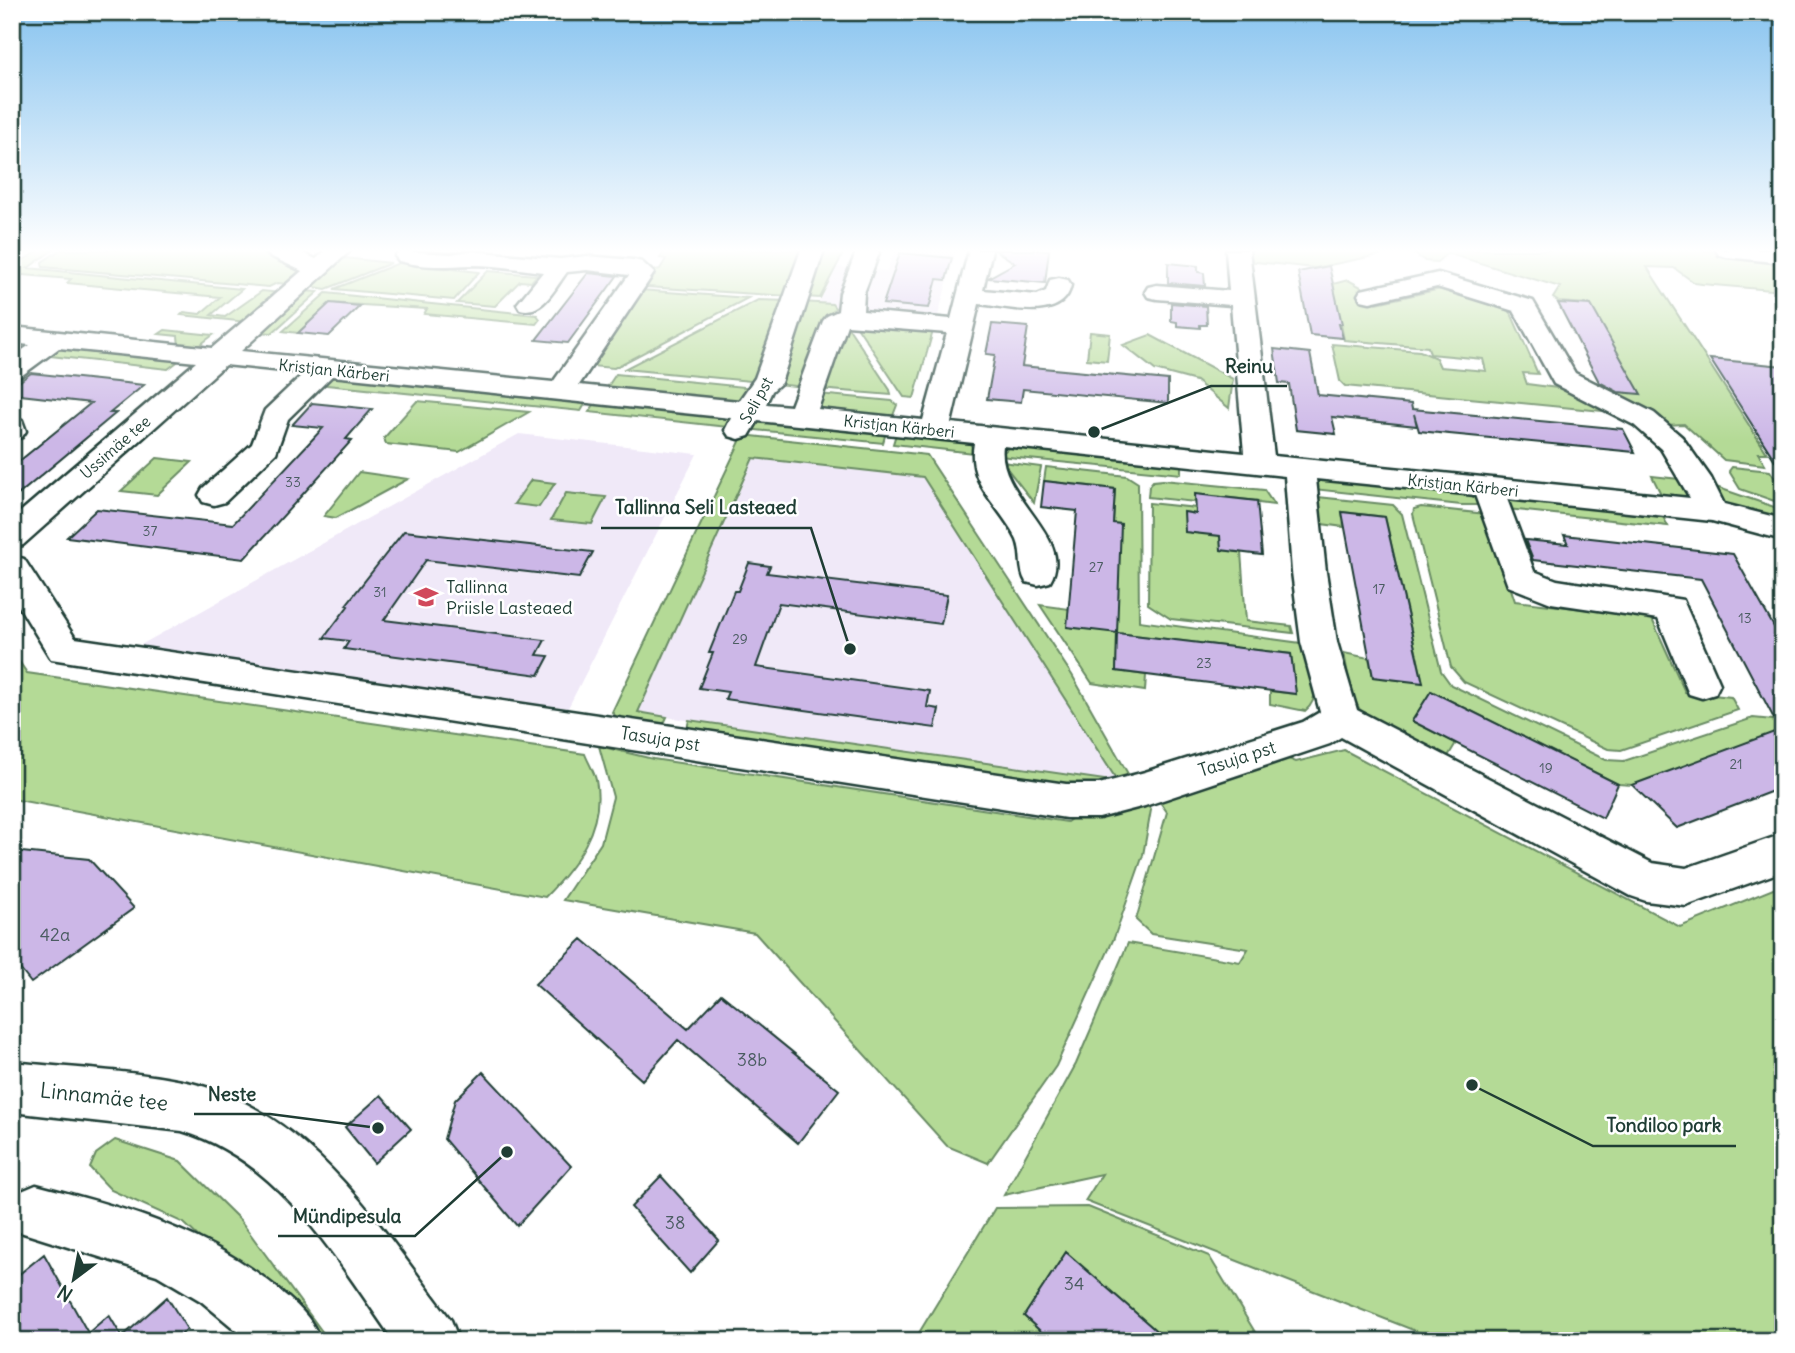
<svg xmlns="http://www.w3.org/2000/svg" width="1795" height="1353" font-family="Delius,sans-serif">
<rect width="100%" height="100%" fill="#fff"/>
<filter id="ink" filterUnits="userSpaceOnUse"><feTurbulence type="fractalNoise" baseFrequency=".0143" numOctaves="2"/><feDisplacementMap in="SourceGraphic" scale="14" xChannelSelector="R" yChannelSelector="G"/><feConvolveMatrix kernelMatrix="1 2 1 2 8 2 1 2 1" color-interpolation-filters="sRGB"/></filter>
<g filter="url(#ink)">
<!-- built -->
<path fill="#f0e9f8" d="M895,250H956L934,330L811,319L834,267L887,271Z
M519,434L697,454L568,708L137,647Z
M753,458L923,477L1118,782L638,713Z"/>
<!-- green -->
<path fill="#b4da96" stroke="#6a8c65" stroke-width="2" d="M40,250H53L28,268L242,289L211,315L225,317L262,291L281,293L247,322L181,315L184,312L200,314L220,297L67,283L71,279L12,274V267Z
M60,250H256L302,273L289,284L277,283L269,287L43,267L42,262Z
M665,250H808L788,296L647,287L652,271L660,269L666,259L660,258Z
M820,250H845L820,298L805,297Z
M1246,250H1403L1315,268L1247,261Z
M1409,250H1699L1783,259V291L1702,284L1695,283L1674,268L1647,267L1767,453H1758L1765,465L1724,460L1684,424L1666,425L1603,391L1640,393L1589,304L1559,302L1553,298L1560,287L1447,253L1437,262L1425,261Z
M345,258L391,263L326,289L308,286L336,262Z
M399,263L479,272L454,300L334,289Z
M488,271L537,275L531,282L520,281L495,306L457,303Z
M1348,280L1363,288L1359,290L1377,303L1441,289L1510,311L1538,374L1523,373L1527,384L1565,389L1623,413L1345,386L1340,381L1332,344L1420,351L1436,358L1440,367L1486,371L1483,359L1430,354L1428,347L1344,340L1333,284Z
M640,290L748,298L614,368L590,366Z
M304,291L318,292L272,333L257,332Z
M326,293L537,315L540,319L536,324L424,314L427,309L330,303L298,333L283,331Z
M758,300L789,301L761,382L624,369Z
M802,302L832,304L835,308L803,387L776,384Z
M856,325L933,331L914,398L904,397Z
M848,327L890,390L891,395L819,389L840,333Z
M165,330L213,335L197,347L179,346L178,336L159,334Z
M1090,332L1110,334L1107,361L1087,359Z
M1150,335L1233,379L1229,408L1196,381L1155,370L1123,345Z
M58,348H67L181,359L168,369L41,355Z
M616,374L755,388L749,403L606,389Z
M341,376L587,401L581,411L317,384L325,379Z
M818,394L892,401L897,405L892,418L827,411L817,407Z
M417,401L529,412L459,452L386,444L384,438Z
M596,402L742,417L737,428L589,412Z
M751,418L886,432L883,443L746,429Z
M896,434L967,442L971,445L974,453L893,444Z
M743,435L927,455L1072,675L1132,781L1077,788L686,733L689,720L1118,782L923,477L753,458L638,712L667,717L661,730L621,723L612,712Z
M1011,446L1181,463V474L999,456Z
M157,458L192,462L157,495L121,491Z
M1002,462L1041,467L1034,503Z
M1046,467L1127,476L1138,483L1139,621L1308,644C1312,666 1324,696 1305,711L1270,704V691L1296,694L1291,654L1118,633L1116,671L1146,675L1145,691L1092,683L1040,605L1069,609L1113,523L1115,489L1044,481Z
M1732,467L1770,471L1783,490V504L1740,489L1729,471Z
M359,472L408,479L336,518L324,516Z
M1652,476L1688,480L1692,496L1687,498L1662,496Z
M1321,479L1470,494L1482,505H1461L1313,489L1316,481Z
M531,480L555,483L539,507L514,504Z
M1163,480L1264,490L1274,505L1259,503L1258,501L1196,494L1195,502L1148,497L1149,486L1153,481Z
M1713,486L1783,510V522L1725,503L1719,499Z
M566,493L606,497L592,524L551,520Z
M1318,497L1393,505L1402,514L1441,671L1451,685L1606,760L1624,761L1753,718L1783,721V743L1632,785L1618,784L1431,691L1412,721L1456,743L1447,758C1427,748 1374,727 1361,711C1349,695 1348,672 1344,653L1369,658L1373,677L1423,682L1385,517L1342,512L1344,527L1322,524Z
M1511,499L1661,513L1668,526L1507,509V502Z
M1149,503L1196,508V514L1184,512L1220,536L1222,550L1241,552L1246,621L1291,626L1293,633L1171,619L1148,604Z
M1421,507L1486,514L1515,601L1651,617L1685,692L1731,697L1738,710L1621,750L1608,749L1464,682L1451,667L1413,514L1414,509Z
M12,651L27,673L585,754C588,762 594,771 596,780C605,826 576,866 545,897L12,799Z
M599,746L653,759L1067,822L1084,810L1143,800L1151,810L1143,855L1114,938L1056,1066L988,1163L947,1146L755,933L563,900L601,843L613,797Z
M1344,750L1680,927L1783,885V1341H1441L1085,1201L1102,1174L1004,1195L1076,1064L1128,943L1240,962L1248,949L1151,934L1136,920L1167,812L1155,795L1276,754L1296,762Z
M115,1140L180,1161L240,1220L329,1341H309L184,1223L111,1190L90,1168L96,1154Z
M1088,1207L1209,1256L1258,1337L1256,1341H1168L1066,1252L1024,1316L1051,1341H914L995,1208Z"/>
<!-- building -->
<path fill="#ccb7e7" stroke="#1f3d34" stroke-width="2" d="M995,250H1049L1045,283L988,278L1015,263Z
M900,253L952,258L946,280L937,279L929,308L883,304Z
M1168,263L1198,266V272L1204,273L1205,286L1168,283Z
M1329,266L1342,324H1339L1343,338L1310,335L1298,272Z
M588,273L617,276L568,343L536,340Z
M330,303L360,306L329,336L298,333Z
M1171,303L1206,306L1207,325H1200V328L1177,326V322L1171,321Z
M1558,303L1591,305L1641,394L1618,392L1599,382Z
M992,324L1028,327L1022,366L1168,380V403L1023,389L1021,402L987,399L995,355L986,354Z
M1274,349L1310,353L1318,395L1411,404L1412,409L1623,429L1635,452L1419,431L1414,414L1417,426L1332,417L1336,434L1296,430L1289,384L1279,383Z
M1710,359L1783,366V473Z
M31,373L144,385L110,413H116L12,500V467L91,403L12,394V387Z
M312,403L372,409L346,439L352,440L244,559L67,537L97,509L233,524L323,428L292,425Z
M1044,481L1115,489L1113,523L1121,524L1117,633L1067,627L1077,511L1041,507Z
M1195,494L1257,501L1262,555L1221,550L1220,536L1185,532L1184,512L1196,514Z
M1342,512L1385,517L1423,683L1373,677Z
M404,531L593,552L579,578L426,560L384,620L545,640L537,655L549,656L539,675L344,649L349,641L324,638L348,606L346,605Z
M1564,535L1733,554L1783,643V787L1677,828L1632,785L1780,730L1701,579L1533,560L1525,540L1568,544Z
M749,563L770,566L767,573L947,595L941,624L779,603L756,667L930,691L927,707L939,709L935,728L725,699L728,692L699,688L713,653H709L734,591H738Z
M1117,633L1291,654L1296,694L1116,671Z
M1431,691L1618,784L1603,818L1412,721Z
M12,851L89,859L134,908L31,983L12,959Z
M582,939L688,1029L721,994L839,1090L798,1143L678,1040L642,1080L535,984Z
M483,1072L571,1166L517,1226L444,1139L455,1100Z
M381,1095L411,1129L374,1163L345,1127Z
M661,1176L719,1240L690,1273L631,1207Z
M1066,1252L1168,1341H1051L1024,1316Z
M44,1254L88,1333L109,1315L122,1337L167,1297L187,1329L175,1341H12V1280Z"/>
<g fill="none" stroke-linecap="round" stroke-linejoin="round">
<!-- minor casing -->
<g stroke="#1f3d34" stroke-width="5">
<path id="minor" d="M265,250H296L316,259L326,250H351L241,351L553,382L629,275L587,270L567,272C554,289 543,315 520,309L517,304L543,272C519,269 494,265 471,265C444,266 426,268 399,261L395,256L399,251L451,254L470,251L560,259L587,256L634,260L642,262L654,273L579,385L739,401L755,378L801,250H824L781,383L772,391L766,404L791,406L823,321L827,316L838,311L840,293L857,250H877L879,253L864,293L863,311L951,319L969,250H992L983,290L1037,295L1046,291L1050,280L1059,278L1068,280L1071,285C1064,323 1007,307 979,304L951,423L1244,453L1231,305L1157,299L1148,297L1145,292L1148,287L1157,285L1229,291L1226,250H1249L1274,456L1690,498L1661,449L1634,425L1554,384L1514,311L1437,287L1370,302L1361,300L1358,295L1361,290L1438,273L1533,301L1575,373L1654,413L1682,437L1711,478L1724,504L1783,519V540L1712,521L1507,499L1534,571L1557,580L1683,600L1720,684L1715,694L1702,698L1689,694L1658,619L1551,603L1508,586L1475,495L1316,479L1326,572L1337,642L1357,710L1652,863L1686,868L1783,834V871L1686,906L1646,901L1631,896L1341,737L1330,744L1145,806L1099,818H1066L51,659L12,595V556L24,559L75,638L1066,784H1099L1145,772L1303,722L1320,712L1301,642L1292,572L1285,476L1003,446C996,496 1077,538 1050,582L1038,585L1026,582C1018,569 1023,554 1017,540C1001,506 966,485 974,443L758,421L749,436L739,439L729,436L725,430L731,418L332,376L288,419L276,453L225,502L214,505L203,502L199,495L203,488L252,444L265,410L304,373L225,365L23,545L12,548V519L196,362L59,348L21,376L12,378V357L30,345L12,343V327L212,348L302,271L268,255ZM847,325L947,333L923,420L818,409Z
M1716,250H1783V263L1727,257L1719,255Z
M12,417L22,420L26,431L22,437L12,440Z
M12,1062C67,1068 129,1070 182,1081C308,1106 379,1226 451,1320L459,1341H394C338,1262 281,1160 182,1131L12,1112Z
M36,1185C122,1207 207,1230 277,1288C298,1306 310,1315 321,1341H249L201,1301L157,1275L17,1231C11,1217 11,1207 17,1193Z"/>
</g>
<!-- minor -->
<use href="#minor" fill="#fff" fill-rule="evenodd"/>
</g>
</g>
<!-- sky -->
<linearGradient id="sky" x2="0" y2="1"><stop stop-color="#87c3ef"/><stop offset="0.57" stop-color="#fff"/><stop offset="1" stop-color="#fff" stop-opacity="0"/></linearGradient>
<rect width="1795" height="440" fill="url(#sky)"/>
<!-- icons -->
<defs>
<g id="school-bare" transform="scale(1.89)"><path d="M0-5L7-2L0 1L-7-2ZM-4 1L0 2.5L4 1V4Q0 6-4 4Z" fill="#d1495b" stroke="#fff" stroke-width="2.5" paint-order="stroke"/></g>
</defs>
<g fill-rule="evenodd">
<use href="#school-bare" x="426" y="597"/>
</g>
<g text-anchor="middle" stroke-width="5" stroke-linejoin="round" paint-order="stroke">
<!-- number labels -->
<g font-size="14" fill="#4a5c61">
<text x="293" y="487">33</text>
<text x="150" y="536">37</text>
<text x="1096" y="572">27</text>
<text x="1379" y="594">17</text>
<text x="380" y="597">31</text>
<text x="1745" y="623">13</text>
<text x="740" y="644">29</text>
<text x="1204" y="668">23</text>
<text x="1736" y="769">21</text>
<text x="1546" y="773">19</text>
</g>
<!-- far-street labels -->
<g font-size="16" fill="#1f3d34" stroke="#fff">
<text transform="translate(334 370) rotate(6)" y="6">Kristjan Kärberi</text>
<text transform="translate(756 400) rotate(-61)" y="6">Seli pst</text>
<text transform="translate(899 426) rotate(6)" y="6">Kristjan Kärberi</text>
<text transform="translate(115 447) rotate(-41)" y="6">Ussimäe tee</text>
<text transform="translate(1463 485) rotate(6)" y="6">Kristjan Kärberi</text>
</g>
<!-- poi labels -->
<g font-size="18" fill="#1f3d34" stroke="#fff" text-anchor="start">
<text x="446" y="593">Tallinna<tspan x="446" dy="21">Priisle Lasteaed</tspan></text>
</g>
<!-- street labels -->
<g font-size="18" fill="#1f3d34" stroke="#fff">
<text transform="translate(660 739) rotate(9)" y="6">Tasuja pst</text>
<text transform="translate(1237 759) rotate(-18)" y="6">Tasuja pst</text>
</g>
<!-- near-number labels -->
<g font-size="18" fill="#4a5c61">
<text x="55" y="941">42a</text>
<text x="752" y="1066">38b</text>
<text x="675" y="1229">38</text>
<text x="1074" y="1290">34</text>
</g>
<!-- near-street labels -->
<g font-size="21" fill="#1f3d34" stroke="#fff">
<text transform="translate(104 1097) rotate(6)" y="7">Linnamäe tee</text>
</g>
</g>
<!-- callouts -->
<path fill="none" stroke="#1f3d34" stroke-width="2.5" d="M1094 432L1211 386H1287M850 649L811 528H601M378 1128L270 1114H194M1472 1085L1593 1146H1736M507 1152L415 1236H278"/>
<g fill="#1f3d34" stroke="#fff" stroke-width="2.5">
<circle cx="1094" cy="432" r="7"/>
<circle cx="850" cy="649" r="7"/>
<circle cx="378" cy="1128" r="7"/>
<circle cx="1472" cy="1085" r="7"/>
<circle cx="507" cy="1152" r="7"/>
</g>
<g font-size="19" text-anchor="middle" font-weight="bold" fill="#1f3d34" stroke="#fff" stroke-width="5" stroke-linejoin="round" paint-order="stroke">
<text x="1249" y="373">Reinu</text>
<text x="706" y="514">Tallinna Seli Lasteaed</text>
<text x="232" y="1101">Neste</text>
<text x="1664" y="1132">Tondiloo park</text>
<text x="347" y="1223">Mündipesula</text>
</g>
<!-- margin -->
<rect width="1795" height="1353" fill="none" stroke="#fff" stroke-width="42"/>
<rect x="21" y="21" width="1753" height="1311" fill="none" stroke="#1f3d34" stroke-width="2.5" filter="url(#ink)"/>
<!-- north arrow -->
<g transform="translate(74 1279) rotate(212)" stroke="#ffffff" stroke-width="5" paint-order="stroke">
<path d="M0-5L12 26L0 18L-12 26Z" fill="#1f3d34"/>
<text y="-10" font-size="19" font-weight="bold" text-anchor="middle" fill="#1f3d34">N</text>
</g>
</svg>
